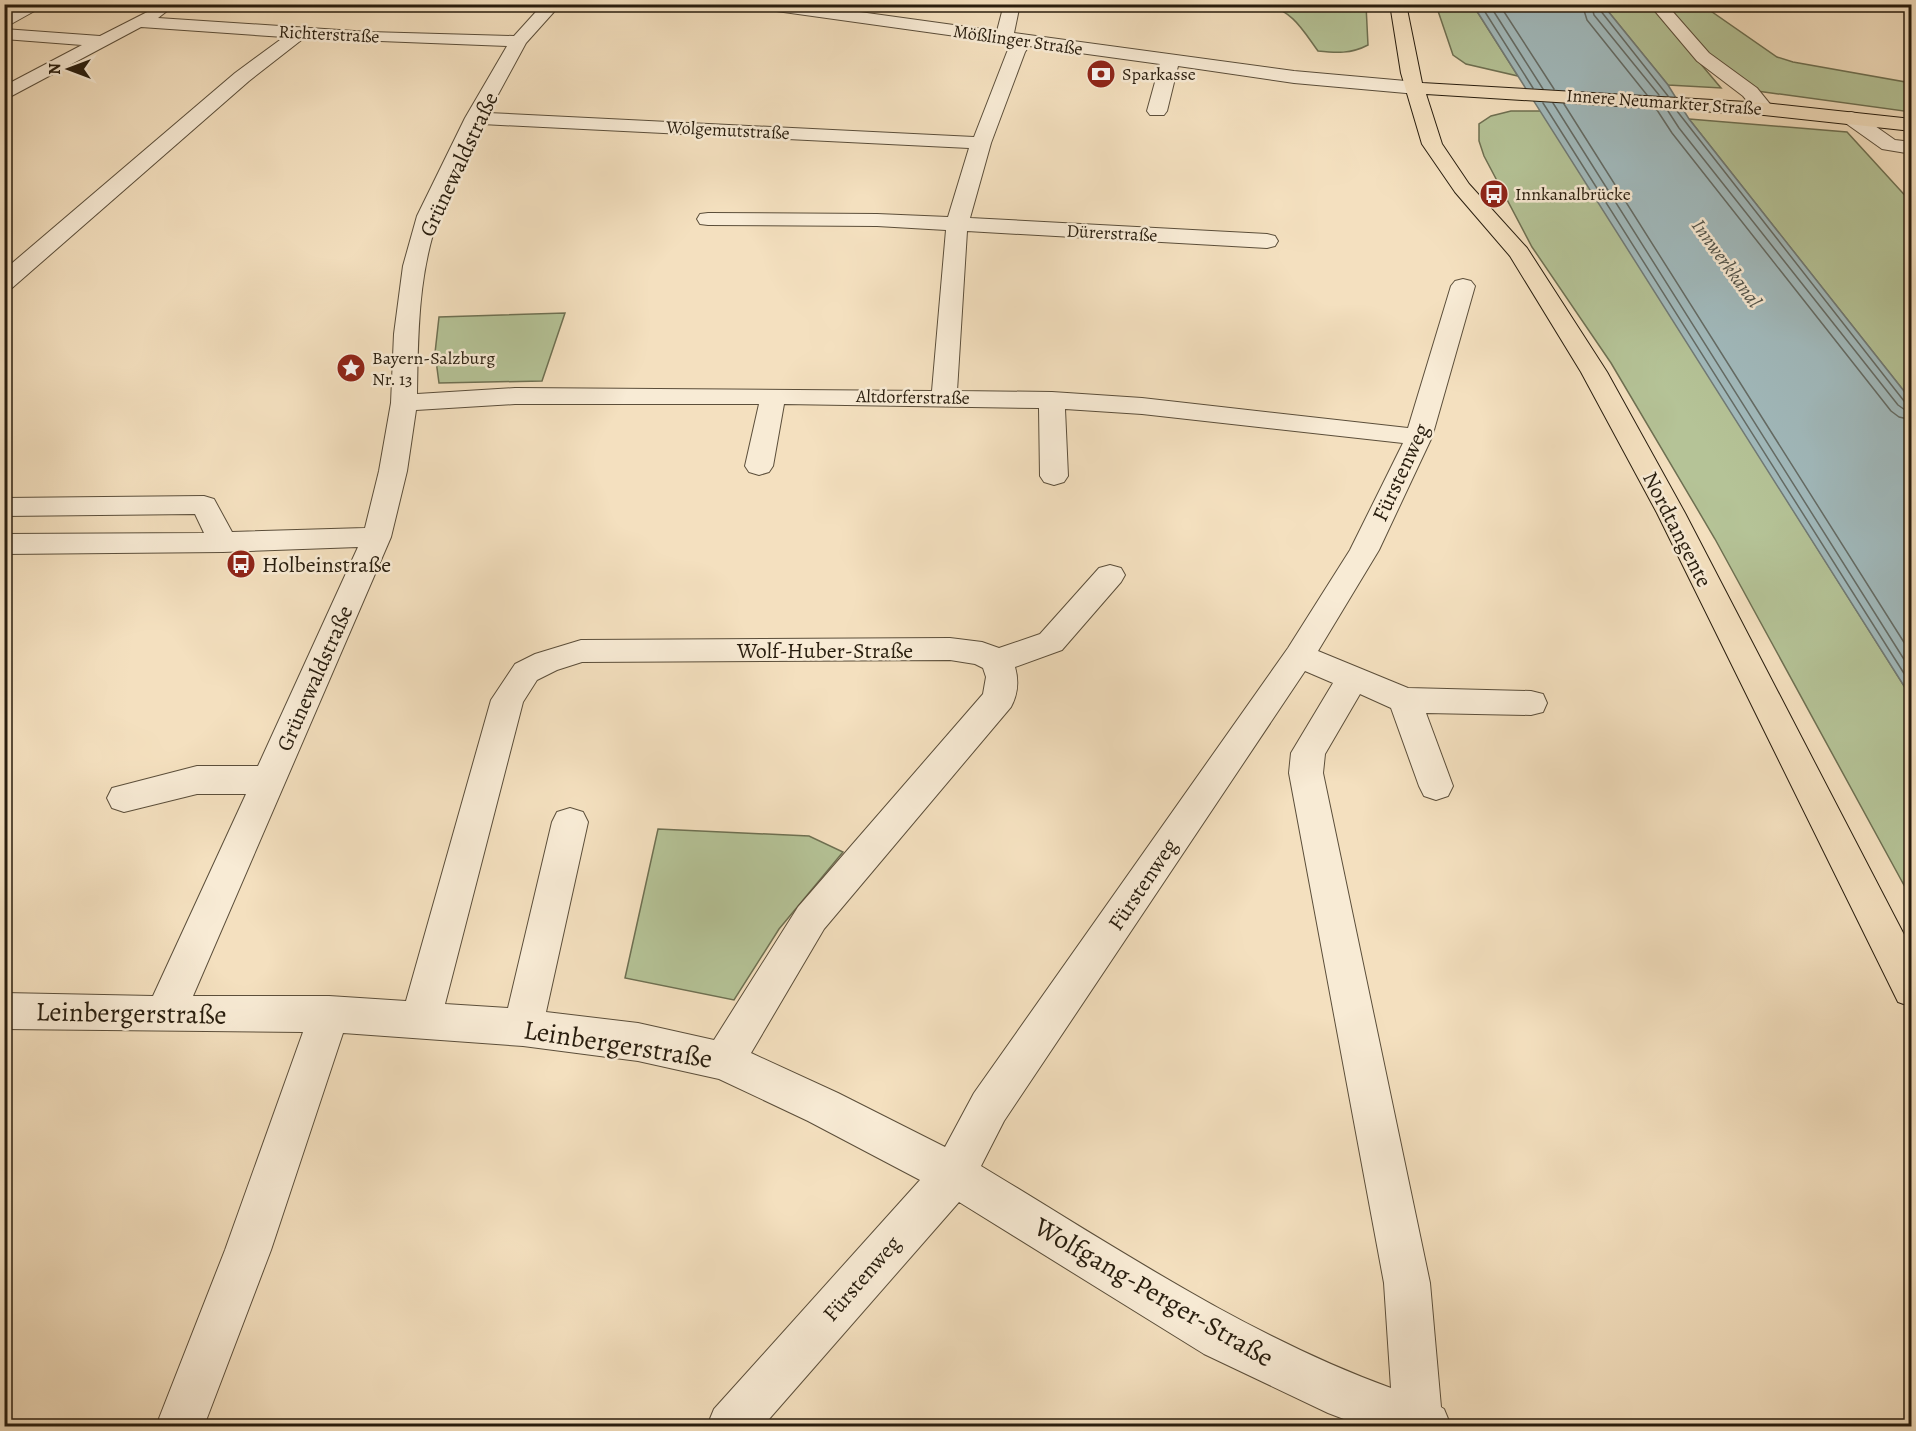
<svg xmlns="http://www.w3.org/2000/svg" width="1916" height="1431" font-family="Alegreya,serif">
<rect width="100%" height="100%" fill="#f4e0bf"/>
<filter id="stains"><feTurbulence type="fractalNoise" baseFrequency=".00333" numOctaves="4"/><feColorMatrix values="0 0 0 0 .2 0 0 0 0 .09 0 0 0 0 .02 0 0 0 .5 -.17"/></filter>
<radialGradient id="worn" r=".72"><stop offset=".6" stop-color="#630" stop-opacity="0"/><stop offset="1" stop-color="#630" stop-opacity=".3"/></radialGradient>
<!-- green -->
<path fill="#b5c397" stroke="#6e7052" stroke-width="1.5" d="M1266,5H1366L1368,45C1351,54 1336,53 1318,51C1302,29 1293,11 1266,5Z
M1436,5H1473L1518,76L1466,64L1453,55Z
M1603,5H1702L1777,57L1793,62L1911,83V112L1757,91L1694,56L1721,88L1668,85Z
M1511,111H1542L1911,697V898L1715,539L1611,363L1532,247L1484,156L1479,141V124L1491,116Z
M1689,119L1847,132L1911,202V400Z
M565,313L542,381L439,383L435,353L439,317Z
M658,829L809,836L843,852L779,929L734,1000L625,978Z"/>
<!-- water -->
<path fill="#a1babd" stroke="#717b77" stroke-width="1.5" d="M1473,5H1603L1668,85L1689,119L1911,400V697Z"/>
<g fill="none" stroke-linecap="round" stroke-linejoin="round">
<!-- shore -->
<path stroke="#646c66" stroke-width="1.5" d="M1480,4L1533,88
M1489,4L1543,89
M1499,4L1554,89
M1582,4L1587,20L1647,95
M1591,4L1594,15L1659,95
M1599,4L1600,10L1668,96
M1543,103L1912,686
M1553,103L1912,672
M1564,104L1912,655
M1657,110L1672,133L1891,411L1899,417L1912,420
M1668,111L1679,128L1898,405L1905,410L1912,411
M1677,111L1904,401L1912,403"/>
<!-- minor casing -->
<g stroke="#5b4e3a" stroke-width="2">
<path id="minor" d="M26,4H47L4,28V16Z
M543,4H561L526,43L488,113L974,137L1007,52L1013,44L762,9L754,4H802L997,31L1004,4H1020L1014,33L1294,71L1417,82L1424,84L1426,88L1424,92L1417,94L1294,83L1178,66L1167,111L1164,115H1150L1147,111L1160,64L1029,46L1025,52L991,143L970,218L1267,234L1275,236L1278,241L1275,246L1267,248L967,231L957,391L1052,392L1142,398L1408,428L1451,286L1455,281L1463,279L1471,281L1475,286L1432,437L1379,550L1318,651L1408,688L1531,691L1543,694L1547,703L1543,712L1531,715L1426,713L1453,786L1448,796L1436,800L1424,796L1419,786L1391,708L1360,694L1325,754L1323,773L1430,1283L1441,1407L1444,1409L1451,1426H1362L1328,1413L1204,1354L959,1202L763,1426H707L714,1409L920,1180L808,1121L719,1079L638,1061L523,1046L343,1033L271,1250L204,1426H156L225,1250L303,1032L4,1029V993L153,996L246,794H197L124,812L112,808L107,798L112,788L197,766H258L358,547L223,552L4,554V534L204,533L195,514L4,516V498L204,496L214,499L232,532L365,528L379,471L391,403L394,334L403,266L417,216L465,118L507,46L304,38L249,81L12,288L4,290V270L235,73L284,37L141,27L4,100V86L82,45L4,39V29L100,36L159,6L167,11L158,18L369,32L514,36ZM482,124L969,148L948,217L877,214L708,213L700,214L697,219L700,224L708,225L877,226L946,230L932,391L515,388L417,394C418,335 418,273 439,216C450,185 468,154 482,124ZM515,404H759L745,466L749,472L759,475L769,472L773,466L784,404L1039,408L1040,476L1044,482L1054,485L1064,482L1068,476L1065,409L1142,414L1403,443L1350,550L1288,648L974,1093L945,1147L838,1093L751,1053L824,929L1011,707C1018,694 1019,681 1015,667L1062,650L1121,582L1125,575L1121,568L1110,565L1099,568L1040,634L999,648L982,642L950,638L581,640L535,654L515,664L491,700L406,1001L329,996H193L391,537L407,471L416,410ZM950,660L975,664L983,668L986,677L983,694L798,907L714,1040L638,1023L546,1012L588,822L583,812L570,808L557,812L552,822L508,1008L445,1004L523,702L537,680L557,670L582,662ZM1305,671L1333,683L1291,753L1289,773L1384,1283L1391,1388C1245,1335 1114,1246 981,1166L1004,1121Z
M1649,4H1666L1709,53L1757,88L1774,109L1771,113H1757L1743,96L1697,61Z
M1851,112L1858,114L1895,140L1912,142V154L1882,149L1844,122L1841,118L1844,114Z"/>
</g>
<!-- major casing -->
<g stroke="#281d0e" stroke-width="2">
<path id="major" d="M1390,4H1406L1422,83L1764,103L1912,119V131L1764,115L1426,94L1442,144L1469,184L1527,248L1607,372L1685,513L1912,950V1007L1898,1002L1657,513L1581,372L1510,256L1455,192L1422,144L1401,73Z"/>
</g>
<!-- minor -->
<use href="#minor" fill="#f8ebd5" fill-rule="evenodd"/>
<!-- major -->
<use href="#major" fill="#f4e0bf" fill-rule="evenodd"/>
</g>
<!-- icons -->
<defs>
<g id="bank-disc" transform="scale(1.5)"><circle r="9.5" fill="#8f2418" stroke="#f8ebd5"/><path d="M-6-4H6V4H-6ZM0-2.3a2.3 2.3 0 1 0 0 4.6a2.3 2.3 0 1 0 0-4.6Z" fill="#fff"/></g>
<g id="bus-disc" transform="scale(1.5)"><circle r="9.5" fill="#8f2418" stroke="#f8ebd5"/><path d="M-5-6H5V4H4V6H2V4H-2V6H-4V4H-5ZM-3.5-4V0h7V-4ZM-3.5 1.2v1.5H-2V1.2ZM2 1.2v1.5H3.5V1.2Z" fill="#fff"/></g>
<g id="sight-disc" transform="scale(1.5)"><circle r="9.5" fill="#8f2418" stroke="#f8ebd5"/><path d="M0-6L1.8-2.2L6-1.7L2.9 1.2L3.7 5.4L0 3.3L-3.7 5.4L-2.9 1.2L-6-1.7L-1.8-2.2Z" fill="#fff"/></g>
</defs>
<g fill-rule="evenodd">
<use href="#bank-disc" x="1101" y="74"/>
<use href="#bus-disc" x="1494" y="194"/>
<use href="#sight-disc" x="351" y="368"/>
<use href="#bus-disc" x="241" y="564"/>
</g>
<g text-anchor="middle" stroke-width="5" stroke-linejoin="round" paint-order="stroke">
<!-- far-street labels -->
<g font-size="18" fill="#281d0e" stroke="#f8ebd5">
<text transform="translate(329 34) rotate(3)" y="6">Richterstraße</text>
<text transform="translate(1018 40) rotate(8)" y="6">Mößlinger Straße</text>
<text transform="translate(1664 102) rotate(4)" y="6">Innere Neumarkter Straße</text>
<text transform="translate(728 130) rotate(3)" y="6">Wolgemutstraße</text>
<text transform="translate(1112 233) rotate(3)" y="6">Dürerstraße</text>
<text transform="translate(913 397) rotate(1)" y="6">Altdorferstraße</text>
</g>
<!-- far-poi labels -->
<g font-size="18" fill="#281d0e" stroke="#f8ebd5" text-anchor="start">
<text x="1122" y="80">Sparkasse</text>
<text x="1515" y="200">Innkanalbrücke</text>
<text x="372" y="364">Bayern-Salzburg<tspan x="372" dy="21">Nr. 13</tspan></text>
</g>
<!-- far-water labels -->
<g font-size="20" font-style="italic" fill="#52544b" stroke="#f8ebd5">
<text transform="translate(1727 263) rotate(54)" y="7">Innwerkkanal</text>
</g>
<!-- street labels -->
<g font-size="22" fill="#281d0e" stroke="#f8ebd5">
<text transform="translate(458 164) rotate(-65)" y="8">Grünewaldstraße</text>
<text transform="translate(1400 472) rotate(-65)" y="8">Fürstenweg</text>
<text transform="translate(1678 529) rotate(63)" y="8">Nordtangente</text>
<text x="825" y="658">Wolf-Huber-Straße</text>
<text transform="translate(314 678) rotate(-66)" y="8">Grünewaldstraße</text>
<text transform="translate(1142 884) rotate(-56)" y="8">Fürstenweg</text>
<text transform="translate(861 1278) rotate(-49)" y="8">Fürstenweg</text>
</g>
<!-- poi labels -->
<g font-size="22" fill="#281d0e" stroke="#f8ebd5" text-anchor="start">
<text x="262" y="572">Holbeinstraße</text>
</g>
<!-- near-street labels -->
<g font-size="27" fill="#281d0e" stroke="#f8ebd5">
<text transform="translate(131 1013) rotate(1)" y="9">Leinbergerstraße</text>
<text transform="translate(618 1044) rotate(9)" y="9">Leinbergerstraße</text>
<text transform="translate(1154 1292) rotate(30)" y="9">Wolfgang-Perger-Straße</text>
</g>
</g>
<!-- margin -->
<rect width="1916" height="1431" fill="none" stroke="#f4e0bf" stroke-width="24"/>
<rect x="6" y="6" width="1904" height="1419" fill="none" stroke="#281d0e" stroke-width="3"/>
<rect x="12" y="12" width="1892" height="1407" fill="none" stroke="#281d0e" stroke-width="1.5"/>
<!-- north arrow -->
<g transform="translate(69 69) rotate(270)" stroke="#f8ebd5" stroke-width="4.5" paint-order="stroke">
<path d="M0-4.5L10 22L0 15L-10 22Z" fill="#281d0e"/>
<text y="-9" font-size="16" font-weight="bold" text-anchor="middle" fill="#281d0e">N</text>
</g>
<rect width="100%" height="100%" filter="url(#stains)"/>
<rect width="100%" height="100%" fill="url(#worn)"/>
</svg>
